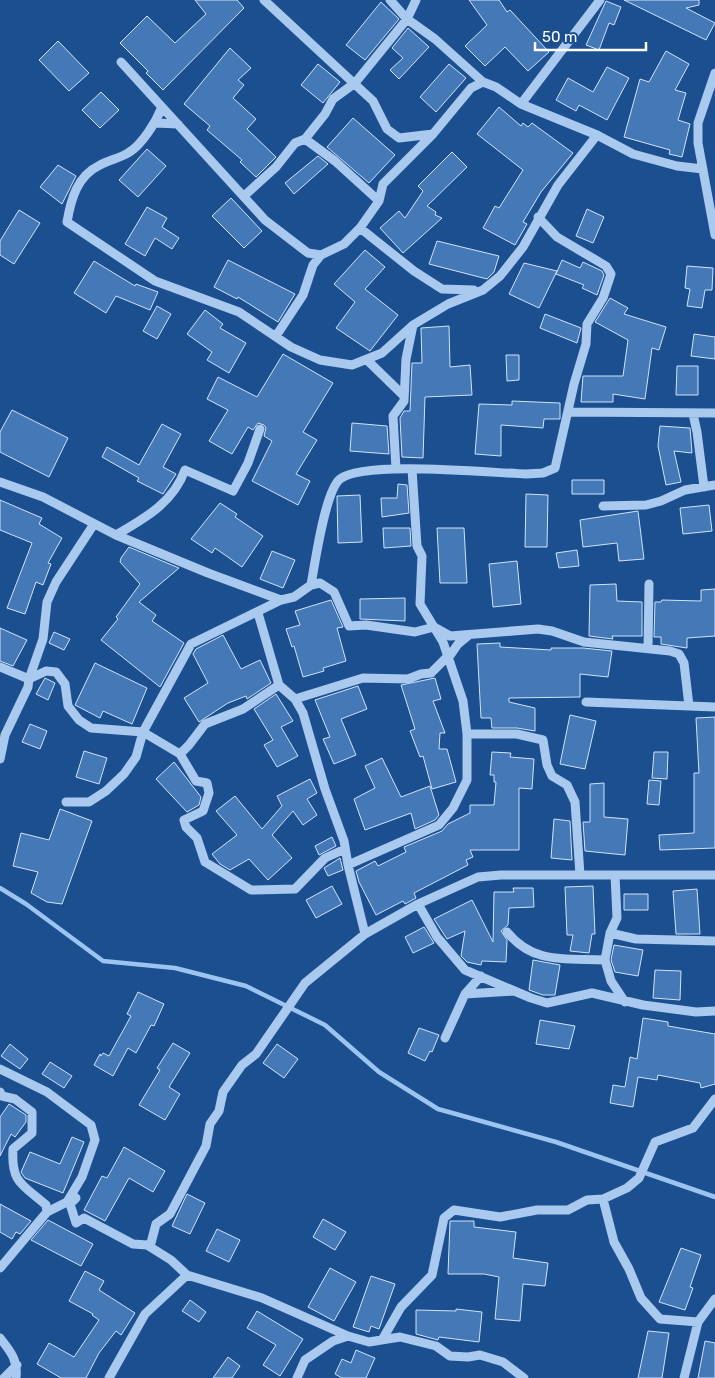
<svg xmlns="http://www.w3.org/2000/svg" width="715" height="1378" font-family="Rubik,sans-serif">
<rect width="100%" height="100%" fill="#1b4f8f"/>
<g fill="none" stroke-linecap="round" stroke-linejoin="round">
<!-- stream -->
<path stroke="#9cc4f0" stroke-width="4.5" d="M0,888L26,904L103,961L175,968L246,986L325,1025L379,1072L438,1109L556,1142L715,1197"/>
</g>
<!-- building -->
<path fill="#4478b7" stroke="#cfe3fa" d="M195,0H237L244,8L163,90L146,73L148,71L120,43L147,16L175,43L206,14Z
M469,0H499L507,12L510,10L549,52L528,71L505,47L485,66L465,46L487,25Z
M624,0H699V5L686,8L715,23L706,40Z
M606,1L621,7L614,25L609,23L599,50L586,45Z
M381,2L399,19L365,60L346,45Z
M408,28L429,47L399,79L390,70L403,58L392,48Z
M58,41L89,73L69,91L39,60Z
M230,48L251,68L238,80L244,85L233,98L256,119L247,129L276,157L256,177L240,162L242,160L207,130L210,126L184,104Z
M666,51L689,64L675,90L686,93L678,120L690,124L682,157L669,154L670,150L624,137L640,79L649,82Z
M318,64L340,82L323,103L301,85Z
M449,64L466,78L436,112L420,97Z
M607,67L629,78L607,120L579,105L576,111L556,100L568,78L593,92Z
M101,92L119,110L100,128L82,110Z
M499,107L521,126L523,123L528,127L532,123L573,153L541,192L523,222L527,224L515,245L483,228L495,206L499,208L523,170L477,134Z
M353,118L395,155L369,183L327,147Z
M147,149L166,166L138,197L119,180Z
M452,152L467,167L427,206L436,212L435,215L442,218L403,253L380,228L399,211L405,218L423,191L418,186Z
M318,156L328,164L294,194L285,183Z
M58,165L76,176L62,204L40,187Z
M231,198L262,231L244,248L212,216Z
M147,207L167,218L162,227L179,238L172,249L155,238L145,256L125,244Z
M587,209L604,217L593,243L576,236Z
M19,210L40,223L14,264L0,255V241Z
M437,241L499,256L494,272L487,279L429,264Z
M365,250L385,267L365,289L398,315L370,351L336,328L355,302L334,284Z
M228,260L295,294L278,322L238,297L237,299L214,287Z
M562,260L580,268L583,262L602,271L604,275L597,295L582,288L584,285L556,274Z
M94,261L135,286L136,284L158,292L150,310L116,296L106,313L74,293Z
M524,263L557,271L539,308L509,294Z
M687,266L713,268L712,290H705L702,308L687,306L690,289L685,288Z
M610,298L628,308L624,314L666,327L659,350L652,348L645,399L613,394V402H581L583,376H623L628,340L595,322Z
M157,306L171,314L157,339L143,331Z
M205,310L223,324L220,328L246,343L229,373L207,360L212,352L187,334Z
M545,314L581,328L577,343L540,328Z
M449,326L450,367L470,365L472,395L425,397L423,458L402,457L400,418L404,411H410L412,363H422L421,328Z
M694,334L715,337V359L691,356Z
M283,354L333,383L303,432L317,440L296,474L310,481L298,505L252,481L272,441L264,436L266,428L264,425L258,423L253,430L248,427L232,454L209,441L228,410L207,399L218,377L257,397Z
M506,355H519V380L507,381Z
M677,366H698V395H676Z
M512,401L560,403V419H544L543,428L501,425V456L475,454L479,404L512,405Z
M12,410L68,438L49,477L0,452V432Z
M352,423L387,426L389,454L350,451Z
M162,424L181,434L163,467L176,474L163,494L137,481L139,478L102,457L107,447L139,465Z
M660,426L690,428L692,453L674,451L681,482L666,485L658,446Z
M572,480H604V494H572Z
M398,484L407,485L409,513L382,517L381,498H397Z
M526,494L548,495L547,547H525Z
M360,495L362,542L338,543L337,496Z
M0,500L42,518L39,524L62,538L48,563L51,564L43,585L36,582L25,614L7,608L32,543L0,530Z
M220,503L237,514L235,517L263,536L242,567L215,548L212,553L191,539Z
M709,505L712,531L683,534L680,508Z
M638,511L644,559L619,561L617,543L583,547L580,520Z
M383,528H410L411,546L384,548Z
M437,528H464L467,583H440Z
M129,547L179,568L139,602L156,615L152,621L184,643L160,687L101,640L118,619L116,617L140,584L120,562L121,558Z
M577,550L579,566L559,568L556,553Z
M272,551L295,560L283,588L260,579Z
M517,561L521,604L493,607L489,564Z
M616,584L617,601L642,602V636H612L613,639L589,636L590,585Z
M715,589V636L687,638V648L661,644V637H654L655,602H661L662,600L701,601V590Z
M405,598V621L360,619V599Z
M331,600L343,627L337,628L346,661L323,668L324,671L303,677L294,646L292,647L286,629L300,625L295,611Z
M0,628L27,640L13,666L0,661Z
M54,632L70,639L64,650L49,643Z
M223,635L241,669L260,660L271,683L247,699L246,696L228,703L199,722L184,698L208,683L193,654L196,649Z
M500,643V647L551,650V648H583L612,651L608,677L580,674V697L509,698V702L535,708V731L517,728H492L491,718H481L477,644Z
M95,663L147,688L132,724L103,711L100,718L75,705Z
M45,678L55,683L48,700L36,694Z
M435,678L441,699L433,701L445,733H440L439,749H447L456,782L432,789L423,756L420,757L410,731L415,729L401,685Z
M358,686L367,709L341,719L356,755L334,764L323,739L330,737L315,700Z
M276,694L293,721L281,727L298,756L277,767L264,745L273,740L254,709Z
M570,715L596,721L585,769L560,764Z
M715,717V848L660,850L659,835L694,833V773H699L696,718Z
M30,724L47,731L40,749L22,742Z
M84,751L107,758L99,784L76,777Z
M492,752L511,753L510,757L534,759L532,789L519,788V850H470L473,857L466,860L468,865L414,893L416,898L405,904L403,901L376,915L359,882L356,871L375,861L378,866L406,852L404,847L442,831L448,824L470,813V805H494L496,782H494V775H490Z
M654,752H668L667,779L652,778Z
M382,758L401,797L430,786L439,815L435,820L415,829L411,813L365,830L354,799L375,788L365,766Z
M174,762L201,797L199,805L187,812L156,779Z
M310,779L317,793L307,799L317,815L303,825L293,811L272,835L292,858L268,880L249,859L230,870L220,864L212,854L237,835L216,811L235,796L262,829L282,806L277,796Z
M649,780L661,781L659,805L647,804Z
M604,783V817L628,819L625,855L585,851L583,822H590V784Z
M60,809L92,821L62,904L47,902L31,893L38,872L13,866L21,833L49,840Z
M554,819L570,821L572,860L551,858Z
M332,837L336,846L319,855L315,846Z
M340,858L343,870L328,876L324,868Z
M332,886L342,904L316,918L306,900Z
M593,886L595,934H592L589,953L570,951L573,935H567L565,887Z
M513,888H533L534,907L509,908L508,925L501,931L507,940L506,962L482,961L481,965L467,962L461,956L465,931L447,939L434,919L472,900L493,942L494,892H514Z
M697,889L700,934H676L673,891Z
M624,894H648V910H624Z
M424,927L434,943L413,953L405,937Z
M614,945L643,950L638,976L615,972L611,960Z
M533,960L560,965L555,995H543L529,990Z
M655,970L681,971L680,1000L653,998Z
M138,992L164,1004L154,1026L151,1025L136,1053L128,1048L113,1076L94,1065L100,1054L101,1056L103,1053L109,1056L131,1016L127,1014Z
M643,1018L668,1022V1026L715,1034V1084L701,1088L700,1083L658,1075L657,1080L638,1077L633,1107L610,1103L613,1085L625,1087L630,1057L637,1059Z
M540,1020L575,1026L569,1049L536,1044Z
M419,1028L439,1035L432,1052L430,1051L425,1061L408,1053Z
M173,1043L190,1053L169,1087L180,1094L165,1120L139,1105L160,1070L157,1068Z
M10,1044L28,1059L20,1069L1,1056Z
M277,1044L298,1059L284,1078L263,1063Z
M50,1062L72,1076L64,1088L42,1074Z
M9,1104L26,1115V1122L15,1137L11,1134L0,1156V1117Z
M72,1137L84,1142L63,1193L25,1178L21,1172L30,1152L60,1164Z
M124,1147L165,1171L153,1192L129,1178L105,1221L84,1210L102,1176L107,1178Z
M187,1194L205,1203L190,1234L172,1226Z
M0,1204L31,1221L20,1234L16,1232L12,1239L0,1232Z
M323,1219L346,1232L335,1250L313,1237Z
M48,1220L93,1244L81,1266L31,1240Z
M450,1221H474V1227L516,1232L513,1258L548,1263L545,1286L523,1284L520,1321L495,1319L499,1277L484,1274H448Z
M217,1229L240,1240L229,1262L206,1251Z
M681,1248L701,1255L690,1287L693,1288L685,1310L659,1302Z
M330,1268L356,1282L334,1321L308,1307Z
M85,1271L104,1281L99,1290L135,1313L121,1335L116,1331L99,1353L86,1378H61L37,1364L49,1343L74,1357L99,1320L92,1315L93,1314L69,1301Z
M371,1276L395,1284L379,1329L371,1326L369,1332L353,1327Z
M190,1300L206,1312L199,1322L182,1311Z
M456,1309L482,1312L479,1342L439,1337L438,1340L416,1334V1310L456,1311Z
M257,1311L303,1339L280,1376L263,1365L276,1345L247,1328Z
M648,1331L669,1333L662,1378H638Z
M705,1341L715,1343V1378H698Z
M356,1350L375,1358L366,1378H342L335,1374L342,1359L351,1363Z
M228,1357L240,1366L232,1378H213Z"/>
<g fill="none" stroke-linecap="round" stroke-linejoin="round">
<!-- minor -->
<path stroke="#a9c9ee" stroke-width="9" d="M264,0L373,101L387,129L399,138L433,134
M390,0L407,19L435,39L483,82L496,87L521,104L597,135L633,154L677,166L703,169
M121,62L265,220L308,253L321,255
M715,73L698,123V143L715,235
M521,104L600,0
M162,107C156,122 142,145 128,153C120,158 109,160 100,165C77,176 71,199 67,222L155,281L239,312L291,347L320,360L352,365L382,353L413,325L448,304L483,290L500,276L523,247L558,185L597,135
M156,123L178,124
M305,139L335,161L379,201
M244,196L276,167L295,143L305,139L325,114L333,99L355,83L407,19L416,0
M360,228L414,271L442,289L474,290
M276,336L303,295L313,265L321,255L344,244L360,228L379,201L383,184L433,134L471,88L483,82
M367,360L404,396
M568,412L715,413
M693,414L697,432L704,487
M396,469L393,416L404,401L406,359L413,325
M0,482L43,497L116,535L208,573L281,600
M603,506L646,505L661,501L685,490L715,485
M116,535C145,518 173,503 185,470L233,491L248,463L260,429
M311,585L320,583L334,592L349,626L366,625L415,632L434,627L450,636L538,629L552,631L584,642L670,651L679,654L684,663L689,706
M258,613L279,685L295,699L303,713L325,789L344,841L348,865L365,934
M648,648L649,584
M449,657L458,644L469,635
M0,667L29,679L46,671L56,672L65,684L68,706L79,720L91,728L143,732L180,754L196,781L207,783L209,793L203,811L184,820L186,827L197,838L205,862L251,890L295,889L325,858L345,849
M295,699L363,678L408,679L421,674L431,673L449,655
M586,702L715,707
M467,734H517L543,740L547,765L552,776L567,785L575,802L580,875
M180,754L189,745L205,724L243,709L279,685
M0,759L5,735L28,687L29,679L43,639L47,602L56,582L94,524
M66,802H89L106,791L124,774L136,757L143,732L191,644L281,600L294,597L311,585C315,563 325,491 340,479C364,460 491,473 526,474L543,473L555,468L574,384L586,344L587,324L603,298L611,274L606,266L557,237L538,217
M348,865L439,825L453,808L467,780V734L463,701L443,642L420,604L422,556L417,546L412,469
M615,875L617,918L610,933L605,960L611,981L625,1002
M418,904L437,937L465,970L531,998L547,1003L592,993L643,1005L696,1012L715,1011
M507,932C534,965 567,958 605,960
M610,933L636,939L715,941
M465,994L515,991
M445,1038L465,994L481,976
M0,1069L47,1092L91,1125L95,1140L82,1177L67,1202L47,1212L0,1268
M0,1092L2,1096L15,1099L32,1112V1133L13,1149C11,1183 22,1184 46,1205L47,1212
M76,1198L70,1204L76,1223L84,1218L133,1244L147,1245
M603,1199L614,1242L629,1269L641,1298L660,1319L698,1322L715,1299
M348,1336L262,1298L187,1275L171,1260L147,1245L151,1243L156,1224L170,1214L206,1146L210,1124L219,1111L223,1092L242,1065L256,1054L305,983L365,934L418,904L478,877L501,875H715
M0,1338C11,1352 18,1360 16,1378
M382,1340L401,1307L432,1275L444,1218L454,1210L500,1217L537,1210H568L587,1200L603,1199L627,1188L639,1178L655,1142L693,1128L715,1099
M4,1378L17,1365
M109,1378L145,1314L187,1275
M297,1378L305,1360L333,1341L348,1336L369,1342L400,1337L436,1346L450,1356L468,1357L480,1355L503,1362L524,1378
M684,1378L698,1322"/>
</g>
<!-- scale -->
<path d="M535 42v8h111v-8" fill="none" stroke="#ffffff" stroke-width="2.5"/>
<text x="542" y="42" font-size="15" fill="#ffffff" stroke="#1b4f8f" stroke-width="4" paint-order="stroke">50 m</text>
</svg>
